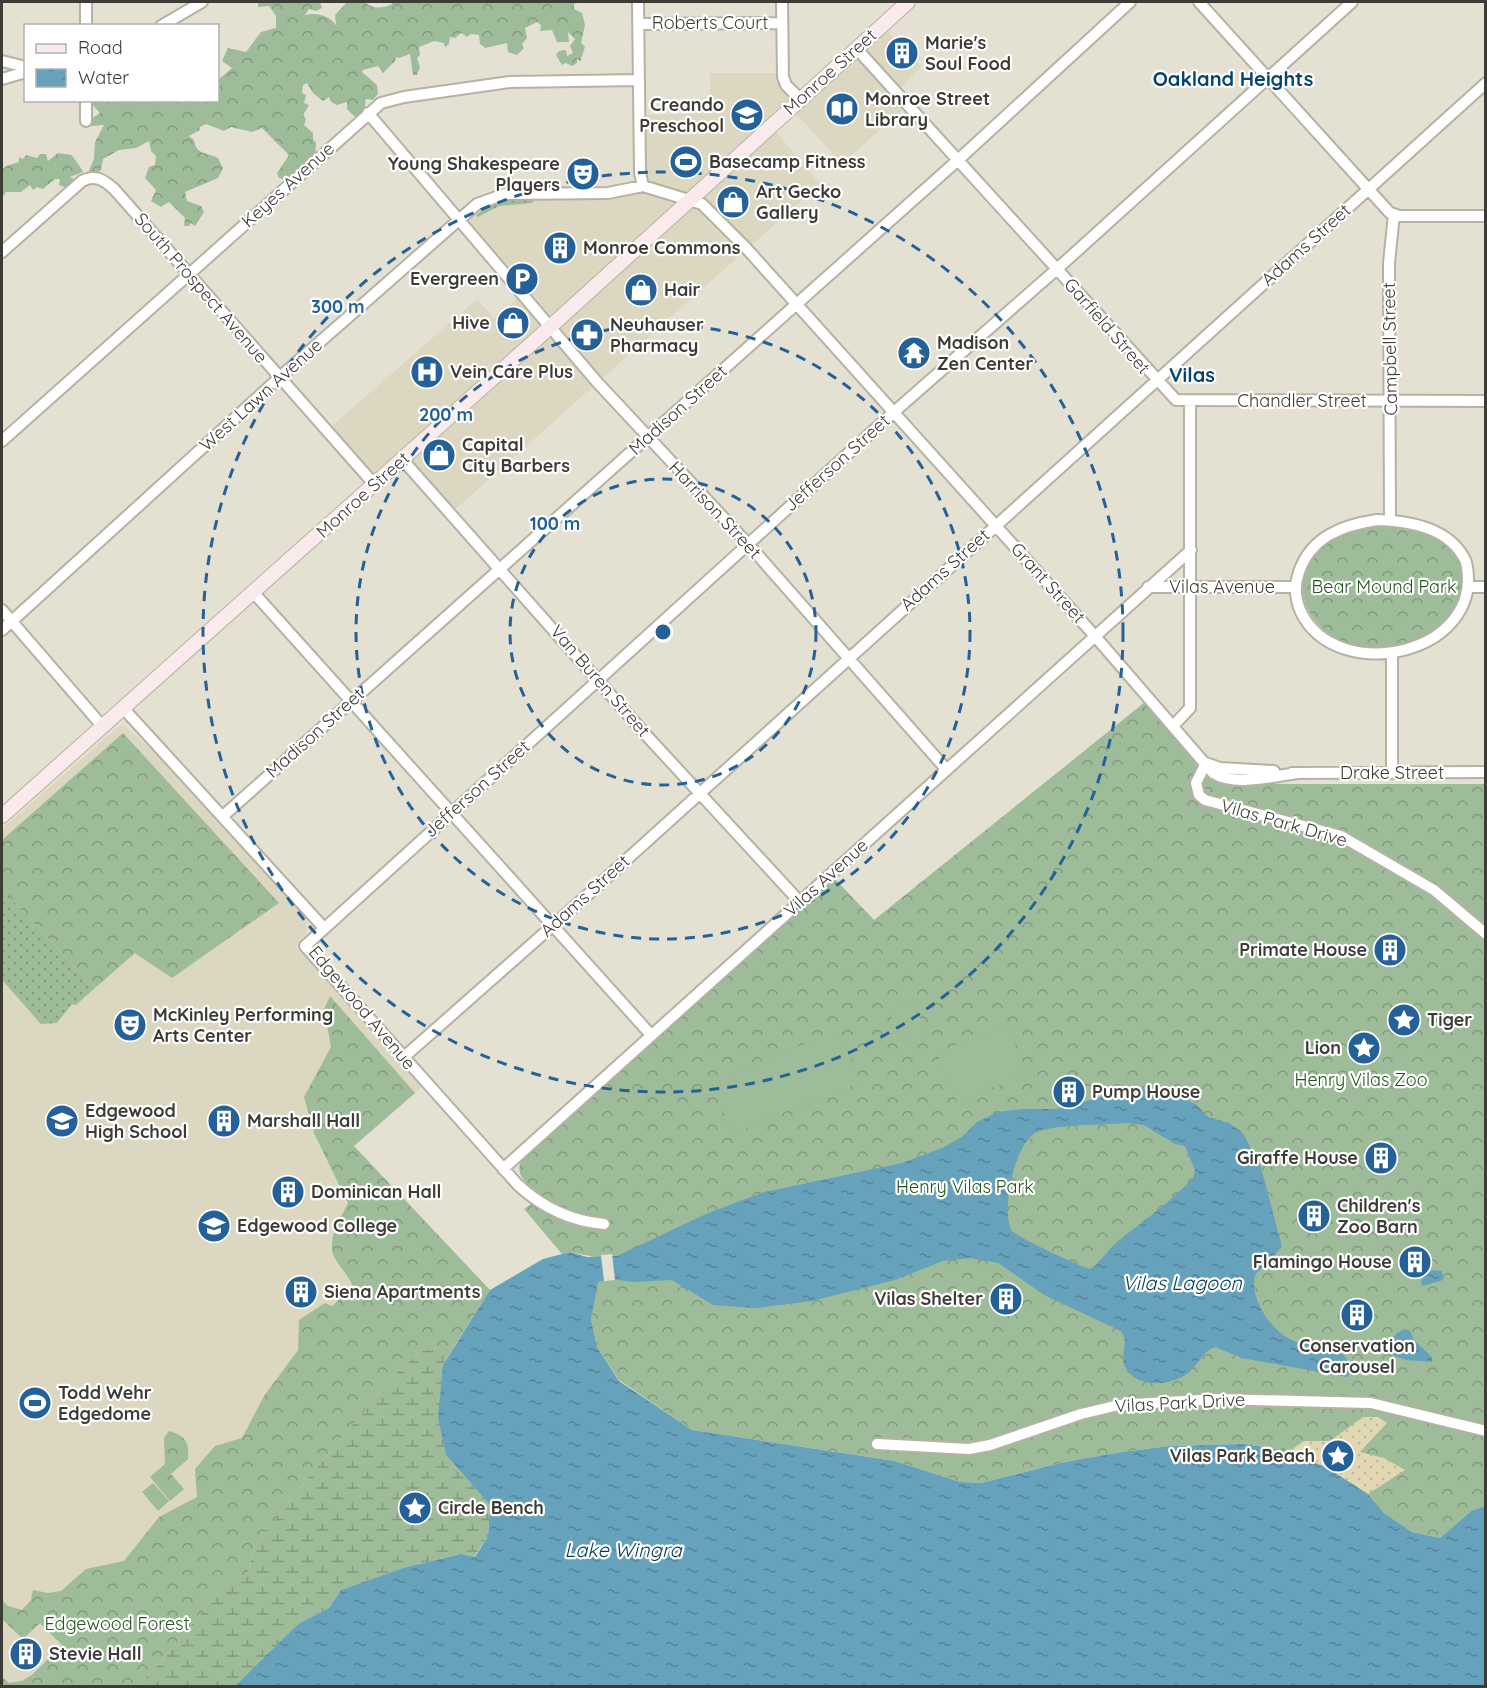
<svg xmlns="http://www.w3.org/2000/svg" width="1487" height="1688" font-family="Quicksand,sans-serif">
<defs>
<pattern id="grass-dots" width="8" height="8" patternUnits="userSpaceOnUse" patternTransform="scale(1.5)"><rect width="8" height="8" fill="#9ebc99"/><path d="M2 2h.1M6 6h.1" fill="none" stroke="#829a7e" stroke-width="1.8" stroke-linecap="round"/></pattern>
<pattern id="forest-crowns" width="20" height="18" patternUnits="userSpaceOnUse" patternTransform="scale(1.5)"><rect width="20" height="18" fill="#9ebc99"/><path d="M2 6a3 3 0 1 1 6 0M12 15a3 3 0 1 1 6 0" fill="none" stroke="#829a7e"/></pattern>
<pattern id="wetland-marsh" width="20" height="14" patternUnits="userSpaceOnUse" patternTransform="scale(1.5)"><rect width="20" height="14" fill="#9ebc99"/><path d="M1 5h8M5 5V1M11 12h8M15 12V8" fill="none" stroke="#829a7e"/></pattern>
<pattern id="sand-dots" width="8" height="8" patternUnits="userSpaceOnUse" patternTransform="scale(1.5)"><rect width="8" height="8" fill="#e1d7b2"/><path d="M2 2h.1M6 6h.1" fill="none" stroke="#c2b99a" stroke-width="1.8" stroke-linecap="round"/></pattern>
<pattern id="water-ripples" width="26" height="14" patternUnits="userSpaceOnUse" patternTransform="scale(1.5)"><rect width="26" height="14" fill="#66a2bb"/><path d="M2 4q2-2 4 0t4 0M15 11q2-2 4 0t4 0" fill="none" stroke="#558599"/></pattern>
</defs>
<rect width="100%" height="100%" fill="#e4e1d2"/>
<!-- built -->
<path fill="#dbd7c1" d="M882,25L921,67L897,91L909,104L842,164L791,108L771,126L820,184L450,514L402,459L374,484L326,431L477,299L495,319L521,294L459,220L486,199L643,186L639,115L688,114L710,94V73H783L800,99Z
M124,725L176,773L302,912L307,922V932L296,947L422,1087L354,1146L490,1290L443,1365L446,1455L490,1505L298,1624L235,1686H2V829L118,727Z"/>
<!-- grass -->
<path fill="url(#grass-dots)" d="M512,199H533V203L499,206L478,217L476,215L490,205Z
M2,889L95,988L76,1005L72,1004L57,1023L41,1024L2,980Z"/>
<!-- forest -->
<path fill="url(#forest-crowns)" d="M258,2H320L322,8L316,11L309,9L305,15C316,12 329,15 336,25L335,15L347,2H365C372,9 383,9 392,4V2H579L574,4V9L582,13L585,25L581,43L585,47L580,62L577,58V63L572,66L566,63L562,65L556,55L559,51L566,50L567,56L573,53L570,46L575,39L568,32L569,42H557L552,30L540,31L541,25L537,22L525,28L527,38L522,44L524,48L517,55L508,52L507,43L485,48L480,44L479,35L471,34L467,37L461,33L455,38L450,37L449,44L445,47L444,43L434,41L419,47L420,55L417,58L420,67L417,75H413L410,54L399,58L396,57L395,61L383,73L378,66L363,70L362,72L377,85L378,94L373,100L366,99L363,116L356,118L347,109V102L337,105L331,102L329,97L323,101L313,93L307,83L303,85L302,93L306,95L304,103L309,105L303,115L306,119L304,125L313,133V139L316,143L315,160L286,180L279,178L277,173L289,155L262,128L252,132L231,127L224,131L206,124L199,127L200,130L189,136L194,140C196,155 206,152 218,158L223,168L218,178L185,192L187,201L201,206L204,212L195,226L191,223L189,226H184L185,218L169,202L161,207L151,201L156,190L145,178L149,167L155,165L156,156L151,151L149,141L136,148L119,150L103,159L101,170L95,175L88,173L94,159L95,142L104,125L91,126L93,118L100,113L89,101L218,100V80L232,68L222,61L228,48L246,52L261,32L276,28V16L269,6L258,7Z
M58,153C74,156 69,151 78,164C80,167 82,169 83,172L70,177L75,180L70,189L59,185L60,179H55L43,189L37,187L33,190L30,185L21,192H6L2,197V170L6,166L19,162V157L23,159L26,155L37,158L40,154H46L48,161Z
M1383,526C1418,528 1472,542 1466,589C1464,602 1451,619 1445,631C1430,636 1413,645 1397,647C1293,663 1256,537 1383,526Z
M1145,702C1157,715 1169,728 1180,742C1194,758 1200,779 1223,784H1485V1506L1471,1511L1440,1538L1412,1532L1384,1513L1368,1494L1329,1469L1289,1451L1245,1444L1169,1446L1115,1453L1065,1462L981,1483L960,1482L895,1461L692,1430L619,1380L597,1347L591,1319L599,1258L570,1252L562,1254L524,1209L542,1196C531,1186 514,1178 521,1161L834,878L874,920Z
M123,733L279,903L172,978L135,953L95,988L2,889V840Z
M330,996L415,1093L354,1146L490,1290L455,1345L422,1351L397,1372L297,1491L255,1546L248,1572L222,1588L154,1670L136,1686H2V1677L9,1683L22,1681L33,1674L62,1645L40,1623L23,1639L2,1619V1600L8,1606L22,1610L31,1600L33,1590L48,1593L61,1591L86,1569L124,1561L159,1517L197,1497L195,1469L215,1446L242,1438L264,1396L298,1350L299,1320L325,1303L332,1306L353,1287C349,1275 337,1265 333,1254C328,1237 341,1217 348,1203L314,1133L304,1097L331,1047L324,1009Z
M169,1431C185,1435 190,1443 188,1459L171,1474L184,1489L170,1501L150,1477L165,1464L164,1438Z"/>
<!-- wetland -->
<path fill="url(#wetland-marsh)" d="M455,1345L443,1365L446,1455L490,1505L488,1536L474,1557L459,1554L403,1568L341,1590L329,1608L298,1624L235,1686H136L154,1670L222,1588L248,1572L255,1546L297,1491L397,1372L422,1351Z"/>
<!-- sand -->
<path fill="url(#sand-dots)" d="M1363,1417H1378L1387,1423L1360,1452L1384,1458L1405,1470L1368,1494L1329,1469L1289,1451L1304,1441H1330Z"/>
<!-- pitch -->
<path fill="#9ebc99" d="M909,1001L931,1035L911,1048L889,1013Z
M1007,1025L1027,1073L957,1102L937,1053Z
M839,1030L860,1082L733,1133L711,1082Z
M153,1483L169,1501L158,1511L142,1492Z"/>
<!-- water -->
<path fill="url(#water-ripples)" fill-rule="evenodd" d="M1148,1089L1183,1098L1197,1105L1208,1117L1229,1123L1243,1133L1261,1167L1282,1247L1255,1275C1249,1300 1273,1334 1296,1342C1302,1344 1304,1342 1310,1341C1329,1340 1346,1351 1352,1370L1347,1377L1242,1358L1215,1347C1201,1352 1199,1365 1188,1373C1171,1386 1136,1389 1125,1367C1119,1355 1130,1343 1121,1331L1046,1296L998,1263L969,1258L943,1261L895,1280L812,1301L756,1308L713,1305L672,1280L634,1282L610,1279L598,1282L591,1319L597,1347L619,1381L692,1430L895,1461L960,1482L981,1483L1065,1462L1115,1453L1169,1446L1245,1444L1289,1451L1329,1469L1368,1494L1384,1513L1412,1532L1440,1538L1471,1511L1485,1506V1686H235L298,1624L329,1608L341,1590L403,1568L460,1554L475,1557L488,1536L490,1505L446,1455L438,1417L443,1365L490,1290L543,1259L570,1252L587,1257L617,1256L708,1213L765,1192L902,1163L942,1148L962,1137L977,1122L998,1112L1021,1109H1056L1117,1093ZM1126,1123L1144,1125L1175,1144L1185,1146L1195,1170L1193,1178C1170,1203 1143,1221 1117,1242C1107,1250 1101,1263 1090,1269C1083,1268 1015,1236 1012,1231C1000,1212 1015,1144 1035,1133C1051,1124 1105,1125 1126,1123Z
M1432,1270L1442,1271L1443,1280L1422,1286L1421,1280Z
M1405,1329L1410,1331L1414,1340L1432,1357V1362L1406,1360L1394,1356C1390,1344 1392,1333 1405,1329Z"/>
<!-- pier -->
<path fill="#e4e1d2" d="M612,1254L615,1280L604,1281L601,1255Z"/>
<g fill="none" stroke-linecap="round" stroke-linejoin="round">
<!-- street casing -->
<g stroke="#b5b2a4" stroke-width="14">
<path id="street" d="M638,2L640,173L643,186L702,204L747,249L1094,635L1213,773C1236,787 1272,776 1298,773
M782,2L783,77L786,85L800,99
M1199,2L1390,213L1399,216H1486
M638,24L782,23
M86,26V2
M161,26L202,2
M856,48L1176,400L1486,401
M2,61L26,67
M2,79L26,72
M368,113L597,382L748,544L946,769
M86,121V100
M2,252L82,181C95,174 104,180 114,189L374,484
M2,441L381,103L404,97L510,82L639,80
M402,459L647,736L799,901
M1377,520C1411,521 1451,528 1466,562C1487,654 1337,687 1301,612C1295,599 1294,586 1299,572C1311,537 1342,525 1377,520Z
M1390,521L1389,263L1394,214
M1148,587H1295
M1472,587H1486
M253,592L651,1035
M2,610L103,727
M2,630L289,369L477,204L505,194L608,193L643,186
M1392,653V773
M124,709L324,928
M1174,725L1190,708V402
M1206,763L1196,783L1199,795L1205,800L1341,836L1434,890L1486,934
M1206,763L1220,768L1274,771
M1292,773L1486,772
M223,816L958,160L1130,2
M404,1057L583,899L1486,83
M503,1169L1191,550
M604,1224C570,1221 543,1208 518,1185L305,946L894,412L1057,269L1352,2
M877,1444L969,1449L990,1445L1081,1414L1119,1405L1217,1399L1371,1403L1486,1431"/>
</g>
<!-- secondary casing -->
<g stroke="#b5b2a4" stroke-width="16">
<path id="secondary" d="M2,816L539,337L908,2"/>
</g>
<!-- street -->
<use href="#street" stroke="#fff" stroke-width="10"/>
<!-- secondary -->
<use href="#secondary" stroke="#fbeaec" stroke-width="14"/>
</g>
<!-- distance rings -->
<g fill="none" stroke="#246198" stroke-width="3" stroke-dasharray="10 8">
<circle cx="663" cy="632" r="153"/>
<circle cx="663" cy="632" r="307"/>
<circle cx="663" cy="632" r="460"/>
</g>
<!-- icons -->
<defs>
<g id="building-disc" transform="scale(1.725)"><circle r="9.5" fill="#246198" stroke="#fff"/><path d="M-4-6H4V6H1V3H-1V6H-4ZM-2.5-4.3h1.7v1.8h-1.7ZM.8-4.3h1.7v1.8H.8ZM-2.5-1h1.7V.8h-1.7ZM.8-1h1.7V.8H.8Z" fill="#fff"/></g>
<g id="library-disc" transform="scale(1.725)"><circle r="9.5" fill="#246198" stroke="#fff"/><path d="M-6-4Q-3-5.5-.7-3.5V5Q-3 3-6 4ZM6-4Q3-5.5 .7-3.5V5Q3 3 6 4Z" fill="#fff"/></g>
<g id="school-disc" transform="scale(1.725)"><circle r="9.5" fill="#246198" stroke="#fff"/><path d="M0-5L7-2L0 1L-7-2ZM-4 1L0 2.5L4 1V4Q0 6-4 4Z" fill="#fff"/></g>
<g id="stadium-disc" transform="scale(1.725)"><circle r="9.5" fill="#246198" stroke="#fff"/><path d="M0-5a6.5 5 0 1 0 0 10a6.5 5 0 1 0 0-10ZM-3.5-1.8h7v3.6h-7Z" fill="#fff"/></g>
<g id="theatre-disc" transform="scale(1.725)"><circle r="9.5" fill="#246198" stroke="#fff"/><path d="M-5-5.5Q0-4 5-5.5V0Q5 5 0 6Q-5 5-5 0ZM-3.3-2.5H-1v1.5H-3.3ZM1-2.5H3.3v1.5H1ZM-2.8 1Q0 5.5 2.8 1Z" fill="#fff"/></g>
<g id="shop-disc" transform="scale(1.725)"><circle r="9.5" fill="#246198" stroke="#fff"/><path d="M-5-2.5h2.3a2.7 3.5 0 0 1 5.4 0H5L5.5 6h-11ZM-1.5-2.5h3a1.5 2.3 0 0 0-3 0Z" fill="#fff"/></g>
<g id="parking-disc" transform="scale(1.725)"><circle r="9.5" fill="#246198" stroke="#fff"/><path d="M-3.5-5.5H1a3.5 3.5 0 0 1 0 7H-1V5.5H-3.5ZM-1-3.4V-.6H.8a1.4 1.4 0 0 0 0-2.8Z" fill="#fff"/></g>
<g id="pharmacy-disc" transform="scale(1.725)"><circle r="9.5" fill="#246198" stroke="#fff"/><path d="M-2-6h4v4h4v4h-4v4h-4v-4h-4v-4h4Z" fill="#fff"/></g>
<g id="temple-disc" transform="scale(1.725)"><circle r="9.5" fill="#246198" stroke="#fff"/><path d="M0-6L5-2H3V0L6.5 2.5H4V6H1.5V3h-3V6H-4V2.5H-6.5L-3 0V-2H-5Z" fill="#fff"/></g>
<g id="hospital-disc" transform="scale(1.725)"><circle r="9.5" fill="#246198" stroke="#fff"/><path d="M-5-5h3v3.5h4V-5h3V5h-3V1.5h-4V5h-3Z" fill="#fff"/></g>
<g id="sight-disc" transform="scale(1.725)"><circle r="9.5" fill="#246198" stroke="#fff"/><path d="M0-6L1.8-2.2L6-1.7L2.9 1.2L3.7 5.4L0 3.3L-3.7 5.4L-2.9 1.2L-6-1.7L-1.8-2.2Z" fill="#fff"/></g>
<g id="university-disc" transform="scale(1.725)"><circle r="9.5" fill="#246198" stroke="#fff"/><path d="M0-5L7-2L0 1L-7-2ZM-4 1L0 2.5L4 1V4Q0 6-4 4Z" fill="#fff"/></g>
</defs>
<g fill-rule="evenodd">
<use href="#building-disc" x="902" y="53"/>
<use href="#library-disc" x="842" y="109"/>
<use href="#school-disc" x="747" y="115"/>
<use href="#stadium-disc" x="686" y="162"/>
<use href="#theatre-disc" x="583" y="174"/>
<use href="#shop-disc" x="733" y="202"/>
<use href="#building-disc" x="560" y="248"/>
<use href="#parking-disc" x="522" y="279"/>
<use href="#shop-disc" x="641" y="290"/>
<use href="#shop-disc" x="513" y="323"/>
<use href="#pharmacy-disc" x="587" y="335"/>
<use href="#temple-disc" x="914" y="353"/>
<use href="#hospital-disc" x="427" y="372"/>
<use href="#shop-disc" x="439" y="455"/>
<use href="#building-disc" x="1390" y="950"/>
<use href="#sight-disc" x="1404" y="1020"/>
<use href="#theatre-disc" x="130" y="1025"/>
<use href="#sight-disc" x="1364" y="1048"/>
<use href="#building-disc" x="1069" y="1092"/>
<use href="#school-disc" x="62" y="1121"/>
<use href="#building-disc" x="224" y="1121"/>
<use href="#building-disc" x="1381" y="1158"/>
<use href="#building-disc" x="288" y="1192"/>
<use href="#building-disc" x="1314" y="1216"/>
<use href="#university-disc" x="214" y="1226"/>
<use href="#building-disc" x="1415" y="1262"/>
<use href="#building-disc" x="301" y="1292"/>
<use href="#building-disc" x="1006" y="1299"/>
<use href="#building-disc" x="1357" y="1315"/>
<use href="#stadium-disc" x="35" y="1403"/>
<use href="#sight-disc" x="1338" y="1456"/>
<use href="#sight-disc" x="415" y="1508"/>
<use href="#building-disc" x="26" y="1654"/>
</g>
<g text-anchor="middle" stroke-width="4.5" stroke-linejoin="round" paint-order="stroke">
<!-- street labels -->
<g font-size="18" fill="#3c3b35" stroke="#fff">
<text x="710" y="29">Roberts Court</text>
<text transform="translate(830 72) rotate(-42)" y="6">Monroe Street</text>
<text transform="translate(288 185) rotate(-42)" y="6">Keyes Avenue</text>
<text transform="translate(1306 245) rotate(-42)" y="6">Adams Street</text>
<text transform="translate(201 288) rotate(49)" y="6">South Prospect Avenue</text>
<text transform="translate(1107 326) rotate(49)" y="6">Garfield Street</text>
<text transform="translate(1390 349) rotate(-91)" y="6">Campbell Street</text>
<text transform="translate(261 395) rotate(-42)" y="6">West Lawn Avenue</text>
<text x="1302" y="407">Chandler Street</text>
<text transform="translate(678 410) rotate(-42)" y="6">Madison Street</text>
<text transform="translate(837 463) rotate(-42)" y="6">Jefferson Street</text>
<text transform="translate(363 495) rotate(-42)" y="6">Monroe Street</text>
<text transform="translate(715 510) rotate(47)" y="6">Harrison Street</text>
<text transform="translate(945 570) rotate(-42)" y="6">Adams Street</text>
<text transform="translate(1048 583) rotate(48)" y="6">Grant Street</text>
<text x="1222" y="593">Vilas Avenue</text>
<text transform="translate(600 681) rotate(49)" y="6">Van Buren Street</text>
<text transform="translate(315 733) rotate(-42)" y="6">Madison Street</text>
<text x="1392" y="779">Drake Street</text>
<text transform="translate(477 789) rotate(-42)" y="6">Jefferson Street</text>
<text transform="translate(1284 823) rotate(16)" y="6">Vilas Park Drive</text>
<text transform="translate(826 878) rotate(-42)" y="6">Vilas Avenue</text>
<text transform="translate(585 896) rotate(-42)" y="6">Adams Street</text>
<text transform="translate(362 1008) rotate(50)" y="6">Edgewood Avenue</text>
<text transform="translate(1180 1403) rotate(-3)" y="6">Vilas Park Drive</text>
</g>
<!-- poi labels -->
<g font-size="18" font-weight="bold" fill="#3c3b35" stroke="#fff" text-anchor="start">
<text x="925" y="49">Marie's<tspan x="925" dy="21">Soul Food</tspan></text>
<text x="865" y="105">Monroe Street<tspan x="865" dy="21">Library</tspan></text>
<text x="724" y="111" text-anchor="end">Creando<tspan x="724" dy="21">Preschool</tspan></text>
<text x="709" y="168">Basecamp Fitness</text>
<text x="560" y="170" text-anchor="end">Young Shakespeare<tspan x="560" dy="21">Players</tspan></text>
<text x="756" y="198">Art Gecko<tspan x="756" dy="21">Gallery</tspan></text>
<text x="583" y="254">Monroe Commons</text>
<text x="499" y="285" text-anchor="end">Evergreen</text>
<text x="664" y="296">Hair</text>
<text x="490" y="329" text-anchor="end">Hive</text>
<text x="610" y="331">Neuhauser<tspan x="610" dy="21">Pharmacy</tspan></text>
<text x="937" y="349">Madison<tspan x="937" dy="21">Zen Center</tspan></text>
<text x="450" y="378">Vein Care Plus</text>
<text x="462" y="451">Capital<tspan x="462" dy="21">City Barbers</tspan></text>
<text x="1367" y="956" text-anchor="end">Primate House</text>
<text x="153" y="1021">McKinley Performing<tspan x="153" dy="21">Arts Center</tspan></text>
<text x="1427" y="1026">Tiger</text>
<text x="1341" y="1054" text-anchor="end">Lion</text>
<text x="1092" y="1098">Pump House</text>
<text x="85" y="1117">Edgewood<tspan x="85" dy="21">High School</tspan></text>
<text x="247" y="1127">Marshall Hall</text>
<text x="1358" y="1164" text-anchor="end">Giraffe House</text>
<text x="311" y="1198">Dominican Hall</text>
<text x="1337" y="1212">Children's<tspan x="1337" dy="21">Zoo Barn</tspan></text>
<text x="237" y="1232">Edgewood College</text>
<text x="1392" y="1268" text-anchor="end">Flamingo House</text>
<text x="324" y="1298">Siena Apartments</text>
<text x="983" y="1305" text-anchor="end">Vilas Shelter</text>
<text x="1357" y="1352" text-anchor="middle">Conservation<tspan x="1357" dy="21">Carousel</tspan></text>
<text x="58" y="1399">Todd Wehr<tspan x="58" dy="21">Edgedome</tspan></text>
<text x="1315" y="1462" text-anchor="end">Vilas Park Beach</text>
<text x="438" y="1514">Circle Bench</text>
<text x="49" y="1660">Stevie Hall</text>
</g>
<!-- park labels -->
<g font-size="18" fill="#23551c" stroke="#fff">
<text x="1384" y="593">Bear Mound Park</text>
<text x="1361" y="1086">Henry Vilas Zoo</text>
<text x="965" y="1193">Henry Vilas Park</text>
<text x="117" y="1630">Edgewood Forest</text>
</g>
<!-- neighbourhood labels -->
<g font-size="20" font-weight="bold" fill="#054373" stroke="#fff">
<text x="1233" y="86">Oakland Heights</text>
<text x="1192" y="382">Vilas</text>
</g>
<!-- water labels -->
<g font-size="20" font-style="italic" fill="#083e50" stroke="#fff">
<text x="1182" y="1290">Vilas Lagoon</text>
<text x="623" y="1557">Lake Wingra</text>
</g>
</g>
<circle cx="663" cy="632" r="9" fill="#246198" stroke="#fff" stroke-width="3"/>
<g font-size="18" text-anchor="middle" font-weight="bold" fill="#246198" stroke="#fff" stroke-width="4.5" stroke-linejoin="round" paint-order="stroke">
<text x="338" y="313">300 m</text>
<text x="446" y="421">200 m</text>
<text x="555" y="530">100 m</text>
</g>
<!-- border -->
<rect width="1487" height="1688" fill="none" stroke="#3c3b35" stroke-width="6"/>
<!-- legend -->
<rect x="24" y="24" width="195" height="78" fill="#ffffff" stroke="#b1b1ae" stroke-width="1.5"/>
<rect x="36" y="44" width="30" height="9" fill="#fbeaec" stroke="#b1b1ae" stroke-width="1.5"/>
<text x="78" y="54" font-size="18" fill="#3c3b35">Road</text>
<rect x="36" y="69" width="30" height="18" fill="url(#water-ripples)" stroke="#b1b1ae" stroke-width="1.5"/>
<text x="78" y="84" font-size="18" fill="#3c3b35">Water</text>
</svg>
